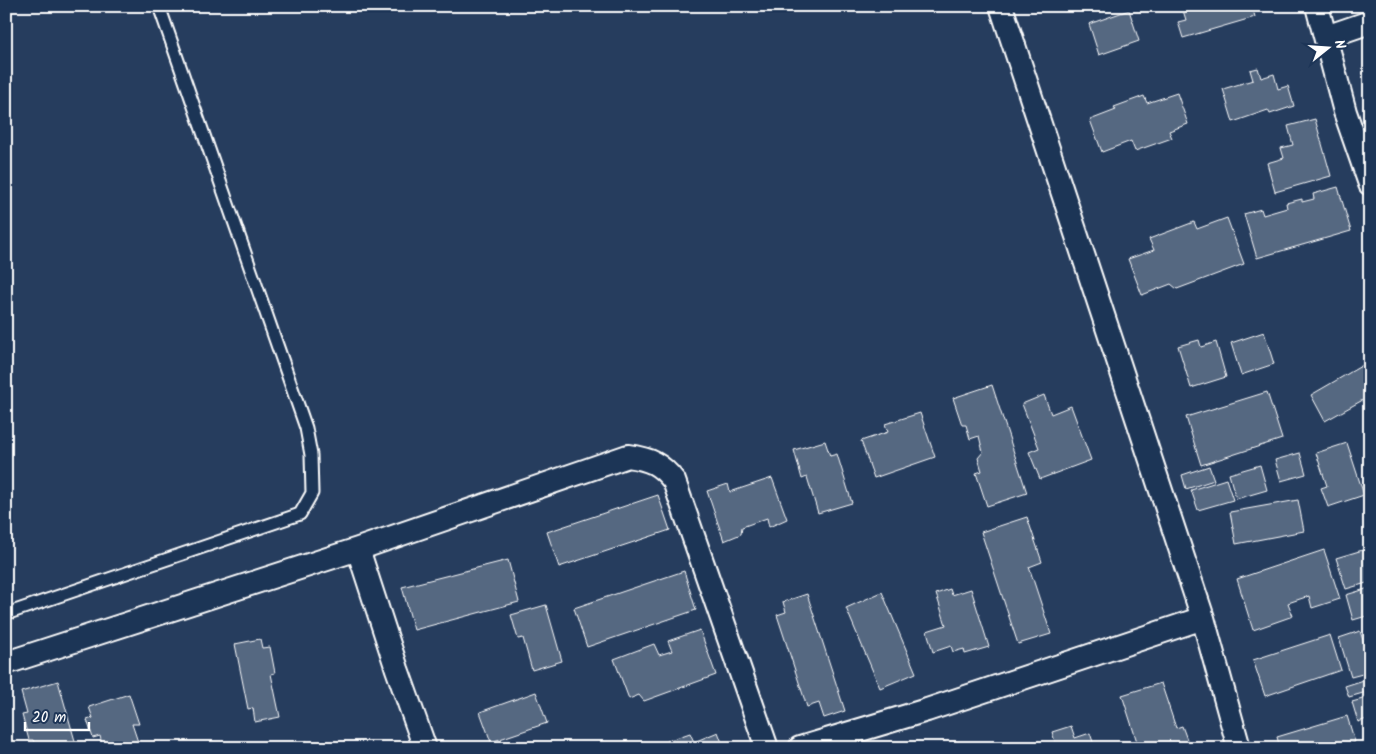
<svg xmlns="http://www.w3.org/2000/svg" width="1376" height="754" font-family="Kalam,sans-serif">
<rect width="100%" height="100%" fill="#263d5e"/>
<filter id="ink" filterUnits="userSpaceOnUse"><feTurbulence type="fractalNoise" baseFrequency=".02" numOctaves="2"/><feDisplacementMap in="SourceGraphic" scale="10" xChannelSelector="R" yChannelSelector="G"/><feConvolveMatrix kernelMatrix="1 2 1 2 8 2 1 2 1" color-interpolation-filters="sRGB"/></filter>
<g filter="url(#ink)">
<!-- building -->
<path fill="#556781" stroke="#fff" d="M1186,6H1252L1255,17L1183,38L1178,22L1186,20L1182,7Z
M1129,10L1139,41L1099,55L1089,24Z
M1258,68L1261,78L1274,74L1278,89L1288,86L1294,106L1270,114L1268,110L1233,122L1223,89L1253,80L1250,70Z
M1177,93L1188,124L1169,131L1172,138L1135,151L1131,141L1102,152L1090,120L1116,110L1114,107L1144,96L1147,103Z
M1315,119L1331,176L1275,192L1267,163L1284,158L1281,148L1293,145L1288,126Z
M1338,187L1351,231L1257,258L1244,214L1261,209L1263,215L1287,208L1286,203L1302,199V202L1314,199L1313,194Z
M1227,218L1244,264L1177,289L1171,284L1142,295L1128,259L1154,250L1149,239L1194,222L1197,229Z
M1264,332L1274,364L1241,375L1231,343Z
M1199,340L1201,347L1216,342L1226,377L1191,388L1178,346Z
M1368,362L1370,366V396L1325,421L1311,395Z
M992,385L1027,493L987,506L976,473L982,471L978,458L983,452L979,436L970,439L966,425H962L953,398Z
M1267,392L1282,439L1201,465L1186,417Z
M1044,395L1051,414L1071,406L1091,460L1040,479L1029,452L1039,448L1022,404Z
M920,413L935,457L874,478L861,441L888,432L885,424Z
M825,441L830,456L837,454L852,503L818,513L807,477L802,479L794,450Z
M1347,443L1364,495L1328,507L1321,488L1327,486L1316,453Z
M1300,453L1306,474L1281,481L1275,460Z
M1260,465L1267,490L1236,499L1229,474Z
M1209,466L1214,480L1186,489L1182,475Z
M772,478L787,519L769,527L767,518L742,527L741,534L724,541L707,491L728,484L730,492Z
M1226,479L1233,500L1198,510L1191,490Z
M658,495L670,530L559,567L547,532Z
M1298,500L1304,531L1236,544L1230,512Z
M1027,517L1042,562L1029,567L1051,634L1018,644L981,532Z
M1366,549L1370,563V582L1346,589L1336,558Z
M1324,550L1340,599L1312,608L1309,596L1288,603L1293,616L1253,630L1237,579Z
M508,560L519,602L414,630L402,587Z
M684,571L696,610L587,647L574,608Z
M1369,588L1370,615L1353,620L1346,595Z
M950,589L952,595L971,589L989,647L965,654L964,649L953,652L951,646L933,652L927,631L946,625L936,594Z
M882,592L916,673L880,688L846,608Z
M807,594L845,711L824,718L819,703L807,707L777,615L786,612L783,602Z
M546,605L562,661L532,670L523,638L518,639L511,615Z
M700,630L716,675L644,701L639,695L629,699L614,659L654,644L659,655L672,651L668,641Z
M1360,631L1370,662V672L1351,677L1339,638Z
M1330,635L1341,670L1265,696L1253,660Z
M260,639L262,648L270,647L275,673L271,674L280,717L255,722L253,708L248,709L235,644Z
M1370,678V691L1349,697L1345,686Z
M58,681L77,748H36L33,740H29L22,715L27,714L21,692Z
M1161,683L1176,728L1182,726L1189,745L1180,748H1139L1122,695Z
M536,692L547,723L491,742L480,712Z
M129,694L139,724H132L140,748H103L100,736L93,738L87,720L93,718L89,707Z
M1370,697V718L1358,722L1352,702Z
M1347,716L1355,742L1336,748H1280L1277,737Z
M1071,726L1075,738L1090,733L1095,748H1057L1052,732Z
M718,732L724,748H670L667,741L690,733L694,742Z
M307,741L309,748H287Z"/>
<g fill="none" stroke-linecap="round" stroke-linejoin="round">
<!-- service casing -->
<g stroke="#fff" stroke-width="15">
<path id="service" d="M6,614L300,514L312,493L311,455L306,428L159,6"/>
</g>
<!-- minor casing -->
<g stroke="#fff" stroke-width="26">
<path id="minor" d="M1001,6L1203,618L1239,748
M1317,6L1345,112L1370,184
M1326,37L1370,22
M358,549L397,669L425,748
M6,663L358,549L628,456C650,459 661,464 674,481L767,748
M800,748L927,710L1203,618"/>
</g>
<!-- service -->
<use href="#service" stroke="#1d3557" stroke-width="11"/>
<!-- minor -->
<use href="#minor" stroke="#1d3557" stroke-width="22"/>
</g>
</g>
<!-- margin -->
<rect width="1376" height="754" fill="none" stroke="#1d3557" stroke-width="25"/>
<rect x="12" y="12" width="1351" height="729" fill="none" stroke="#fff" stroke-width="2" filter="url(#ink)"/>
<!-- north arrow -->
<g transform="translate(1328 48) rotate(73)" stroke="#1d3557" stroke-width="4" paint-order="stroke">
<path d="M0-4L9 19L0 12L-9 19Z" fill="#ffffff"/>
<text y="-8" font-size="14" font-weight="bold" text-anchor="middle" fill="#ffffff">N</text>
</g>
<!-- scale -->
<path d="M25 722v8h64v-8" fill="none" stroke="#ffffff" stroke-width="2.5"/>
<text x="32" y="722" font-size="15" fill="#ffffff" stroke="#1d3557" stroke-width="4" paint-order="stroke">20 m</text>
</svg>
